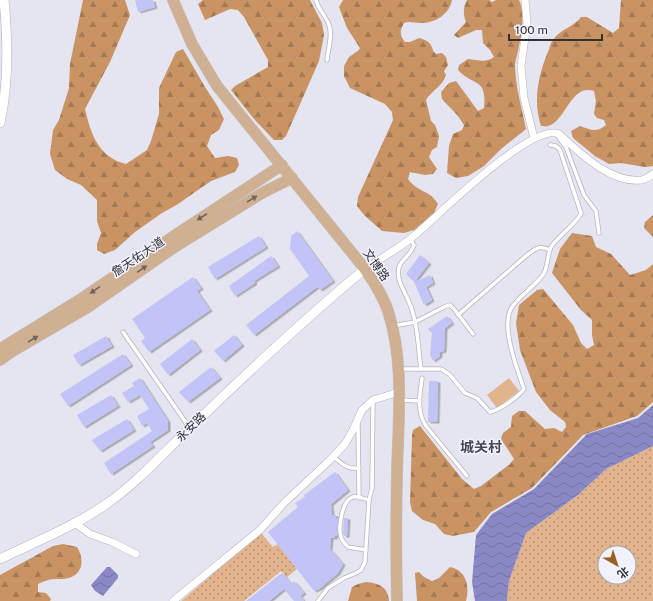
<svg xmlns="http://www.w3.org/2000/svg" width="653" height="601" font-family="'Public Sans','Noto Sans SC',sans-serif">
<defs>
<pattern id="grass-dots" width="8" height="8" patternUnits="userSpaceOnUse"><rect width="8" height="8" fill="#e2b48d"/><path d="M2 2h.1M6 6h.1" fill="none" stroke="#b89374" stroke-width="1.8" stroke-linecap="round"/></pattern>
<pattern id="forest-firs" width="22" height="20" patternUnits="userSpaceOnUse"><rect width="22" height="20" fill="#c99364"/><path d="M5 1l3.5 6h-7zM16 11l3.5 6h-7z" fill="#a47953"/></pattern>
<pattern id="water-waves" width="16" height="10" patternUnits="userSpaceOnUse"><rect width="16" height="10" fill="#8a89c6"/><path d="M0 5q4-4 8 0t8 0" fill="none" stroke="#7171a2"/></pattern>
<filter id="shadow"><feDropShadow dx="2.5" dy="1.5" stdDeviation="0" flood-color="#0004"/></filter>
</defs>
<rect width="100%" height="100%" fill="#e4e5f0"/>
<!-- grass -->
<path fill="url(#grass-dots)" fill-rule="evenodd" d="M653,446V601H507L509,581L526,533L578,495L606,469ZM605,553H629V577H605Z
M261,533L273,547L278,544L297,569L287,577L281,571L244,601H181Z"/>
<!-- forest -->
<path fill="url(#forest-firs)" d="M83,0H125L130,15L110,62L85,109C91,134 98,157 126,164L147,150L151,141L159,114V88L176,52L183,49L205,87L218,107L224,119L219,130L211,135L207,146L215,158L228,156L237,158L239,165L235,172L211,181L178,204L162,213L135,232L115,250L104,254L97,250V244L101,233L97,221V200L81,185L67,179L55,170L50,154L53,130L59,120L69,88L70,64Z
M203,0H310L322,23L324,35L319,61L286,136L282,140H274L254,119L231,90L235,86L268,67V60L244,17L238,10L230,9L205,20L198,4Z
M343,0H452C449,15 435,23 420,23C414,23 409,21 404,23C400,30 399,35 405,42H410L419,38C427,40 432,43 433,51L436,54L442,53L446,57L448,65L444,71L446,75C443,86 432,90 426,100L431,121L435,125L439,136L437,147L432,150L429,157L437,169L433,174L425,175L410,172L408,179C418,193 429,189 438,204L434,213L414,230L404,233L382,231L364,215L357,206L358,197L393,120L392,112L385,104L350,88L344,76V66L349,57L359,50L360,48L347,28L339,7Z
M467,0H489L492,2L496,0H519C525,13 522,33 519,46C518,52 516,58 515,64C515,86 522,108 526,129L501,149L484,166L468,176L456,178L447,173L449,146L453,134L462,130L464,125L458,116L442,99L441,92L449,83L456,81L478,111L484,108C487,77 474,87 458,70L459,65L468,59C477,60 487,63 494,57L490,50L483,43L482,30H476L458,38L454,35L466,22C463,14 463,8 467,0Z
M621,0H653V166L645,167L621,163L609,164L595,156L573,138L571,131L580,126C591,130 596,133 606,125L604,120L597,118L594,114L596,101L594,91C571,83 566,121 548,126C546,127 544,126 541,126C533,102 538,77 547,54C549,50 550,44 553,40C560,29 574,27 581,17H587L613,33L619,28Z
M653,215V237L644,228L645,222Z
M572,233L592,236L596,247L611,254L630,275L646,270L653,264V402L637,416L583,435L532,488L491,512L474,532L453,536L444,534L435,524L423,520L412,511L410,502L412,436L413,430L420,426L462,479L474,489L481,486L510,464L514,459L501,439L503,433L511,427L512,416L519,411H525L545,429L554,428L562,432L566,427L565,422L550,410L536,392L520,350L516,323L519,305L537,290L543,289L573,325L581,343L587,349L594,345L592,335V320L581,310L552,273L560,249Z
M63,544L77,547C84,558 84,573 69,578C65,579 60,579 56,579C49,579 44,581 38,584V592L46,593L51,599L50,601H0V575L53,546Z
M450,567C466,570 470,586 466,601H417L415,573L419,572L424,577L432,581L439,578Z
M366,582C379,583 388,587 389,601H348L352,587L358,584Z"/>
<!-- pitch -->
<path fill="#e2b48d" d="M509,378L519,391L497,408L487,395Z"/>
<!-- water -->
<path fill="url(#water-waves)" d="M653,405V446L606,469L578,495L526,533L509,581L507,601H475L472,582L476,535L492,514L534,489L587,434L638,418Z
M107,567H110L118,575V578L103,596L95,591L91,585Z"/>
<!-- building -->
<path fill="#c2c3f7" filter="url(#shadow)" d="M135,0H153L155,7L138,12Z
M297,231L333,281L320,290L317,287L254,335L246,325L309,276L290,249L291,236Z
M259,236L266,247L215,279L208,267Z
M420,255L429,263L414,282L406,274Z
M271,256L278,266L254,281L255,283L235,296L229,286Z
M430,275L433,283L426,287L432,300L424,305L414,282Z
M193,277L201,288L197,291L210,310L149,352L141,341L145,338L132,319Z
M447,316L452,323L445,328L444,351L440,352V356L433,361L430,355L432,333L428,329Z
M234,335L242,345L223,361L214,351Z
M106,336L112,346L79,365L73,355Z
M192,339L200,350L168,375L160,364Z
M123,354L131,365L68,406L60,394Z
M211,367L220,378L188,402L179,392Z
M140,378L168,421V430L150,442L153,446L111,474L104,463L152,431L147,423L142,426L137,416L149,409L140,395L128,402L122,393L134,386L132,383Z
M429,381H438L437,422H428Z
M111,395L118,406L84,427L77,415Z
M127,419L134,430L100,451L92,440Z
M335,472L348,490L331,504L332,515H336V518H338L337,536H335V538H331L330,549L343,564L338,573L319,589L314,591L268,532L298,507L295,503L305,497L304,495Z
M344,518H348L347,536H344L343,532Z
M282,573L291,584L294,581L304,593L300,596L304,601H294L284,589L269,601H246Z"/>
<g fill="none" stroke-linecap="round" stroke-linejoin="round">
<!-- service casing -->
<g stroke="#b4b4bf" stroke-width="5">
<path id="service" d="M316,0C318,9 326,16 329,25C333,35 328,49 327,60
M559,138L566,147L584,195L596,211L599,233
M410,239L414,245C411,255 401,260 399,267C396,280 404,290 409,302C418,323 418,347 421,369
M458,315L527,255C537,248 538,245 550,250
M393,326L415,322L444,307L450,305L454,309L473,334
M123,332L189,427
M399,369H441L449,374L465,393L477,398L490,412C500,410 518,397 524,389C517,369 500,325 512,307C520,295 537,285 544,273C548,266 547,255 551,247C557,237 579,221 581,213L560,150L556,146L550,145
M422,378C420,394 416,411 426,426L467,476
M400,400L420,401
M358,423L359,498
M333,456C342,464 348,470 359,468
M366,550L348,547C345,544 342,541 341,537C338,527 342,500 353,497C358,496 364,499 369,500
M318,601L328,588L344,578L356,573L361,570L365,562L369,500L372,488L373,401"/>
</g>
<!-- minor casing -->
<g stroke="#b4b4bf" stroke-width="8">
<path id="minor" d="M525,0L527,23L521,66L524,98L534,138
M365,269C381,258 400,248 415,235C438,216 531,122 559,134C580,153 611,184 642,180C646,179 650,176 653,174
M75,523L90,534L112,542L136,554
M173,601L260,530L284,503L330,460L345,444L353,430L362,410L373,400L399,392"/>
</g>
<!-- tertiary casing -->
<g stroke="#b4b4bf" stroke-width="10">
<path id="tertiary" d="M0,123C9,83 8,41 4,0
M0,559C35,542 73,527 105,505C137,483 162,454 190,428C247,373 304,319 365,269"/>
</g>
<!-- primary casing -->
<g stroke="#c5c5c6" stroke-width="12">
<path id="primary" d="M173,0L192,44L217,86L365,269C374,282 383,296 388,311C405,363 398,421 397,474C396,516 396,559 397,601
M0,349L81,299L177,234L282,165
M0,360L11,352L88,307L173,248L262,193L292,178"/>
</g>
<!-- service -->
<use href="#service" stroke="#fff" stroke-width="3.5"/>
<!-- minor -->
<use href="#minor" stroke="#fff" stroke-width="7"/>
<!-- tertiary -->
<use href="#tertiary" stroke="#fff" stroke-width="9"/>
<!-- primary -->
<use href="#primary" stroke="#d0b093" stroke-width="11"/>
</g>
<!-- one-way arrows -->
<defs><path id="oneway-solid" d="M-6-.8H1V-3.2L6.5 0L1 3.2V.8H-6Z"/></defs>
<g fill="#71645b">
<use href="#oneway-solid" transform="translate(252 199) rotate(-32)"/>
<use href="#oneway-solid" transform="translate(202 217) rotate(147)"/>
<use href="#oneway-solid" transform="translate(142 269) rotate(-34)"/>
<use href="#oneway-solid" transform="translate(95 290) rotate(145)"/>
<use href="#oneway-solid" transform="translate(33 339) rotate(-31)"/>
</g>
<g text-anchor="middle" stroke-width="3" stroke-linejoin="round" paint-order="stroke">
<!-- street labels -->
<g font-size="12" fill="#313135" stroke="#f2f2fe">
<text transform="translate(138 257) rotate(-34)" y="4">詹天佑大道</text>
<text transform="translate(376 265) rotate(55)" y="4">文博路</text>
<text transform="translate(191 427) rotate(-44)" y="4">永安路</text>
</g>
<!-- quarter labels -->
<g font-size="14" font-weight="bold" fill="#484851" stroke="#f2f2fe">
<text x="481" y="452">城关村</text>
</g>
</g>
<!-- north arrow -->
<g transform="translate(617 565) rotate(141)"><circle r="19" fill="#f2f2fe" stroke="#a5a5ae"/>
<path d="M0-3L7 15L0 10L-7 15Z" fill="#9b5f21"/>
<text y="-6" font-size="11" font-weight="bold" text-anchor="middle" fill="#313135">北</text>
</g>
<!-- scale -->
<path d="M509 34v6h93v-6" fill="none" stroke="#313135" stroke-width="2"/>
<text x="515" y="34" font-size="12" fill="#313135" stroke="#f2f2fe" stroke-width="3" paint-order="stroke">100 m</text>
</svg>
